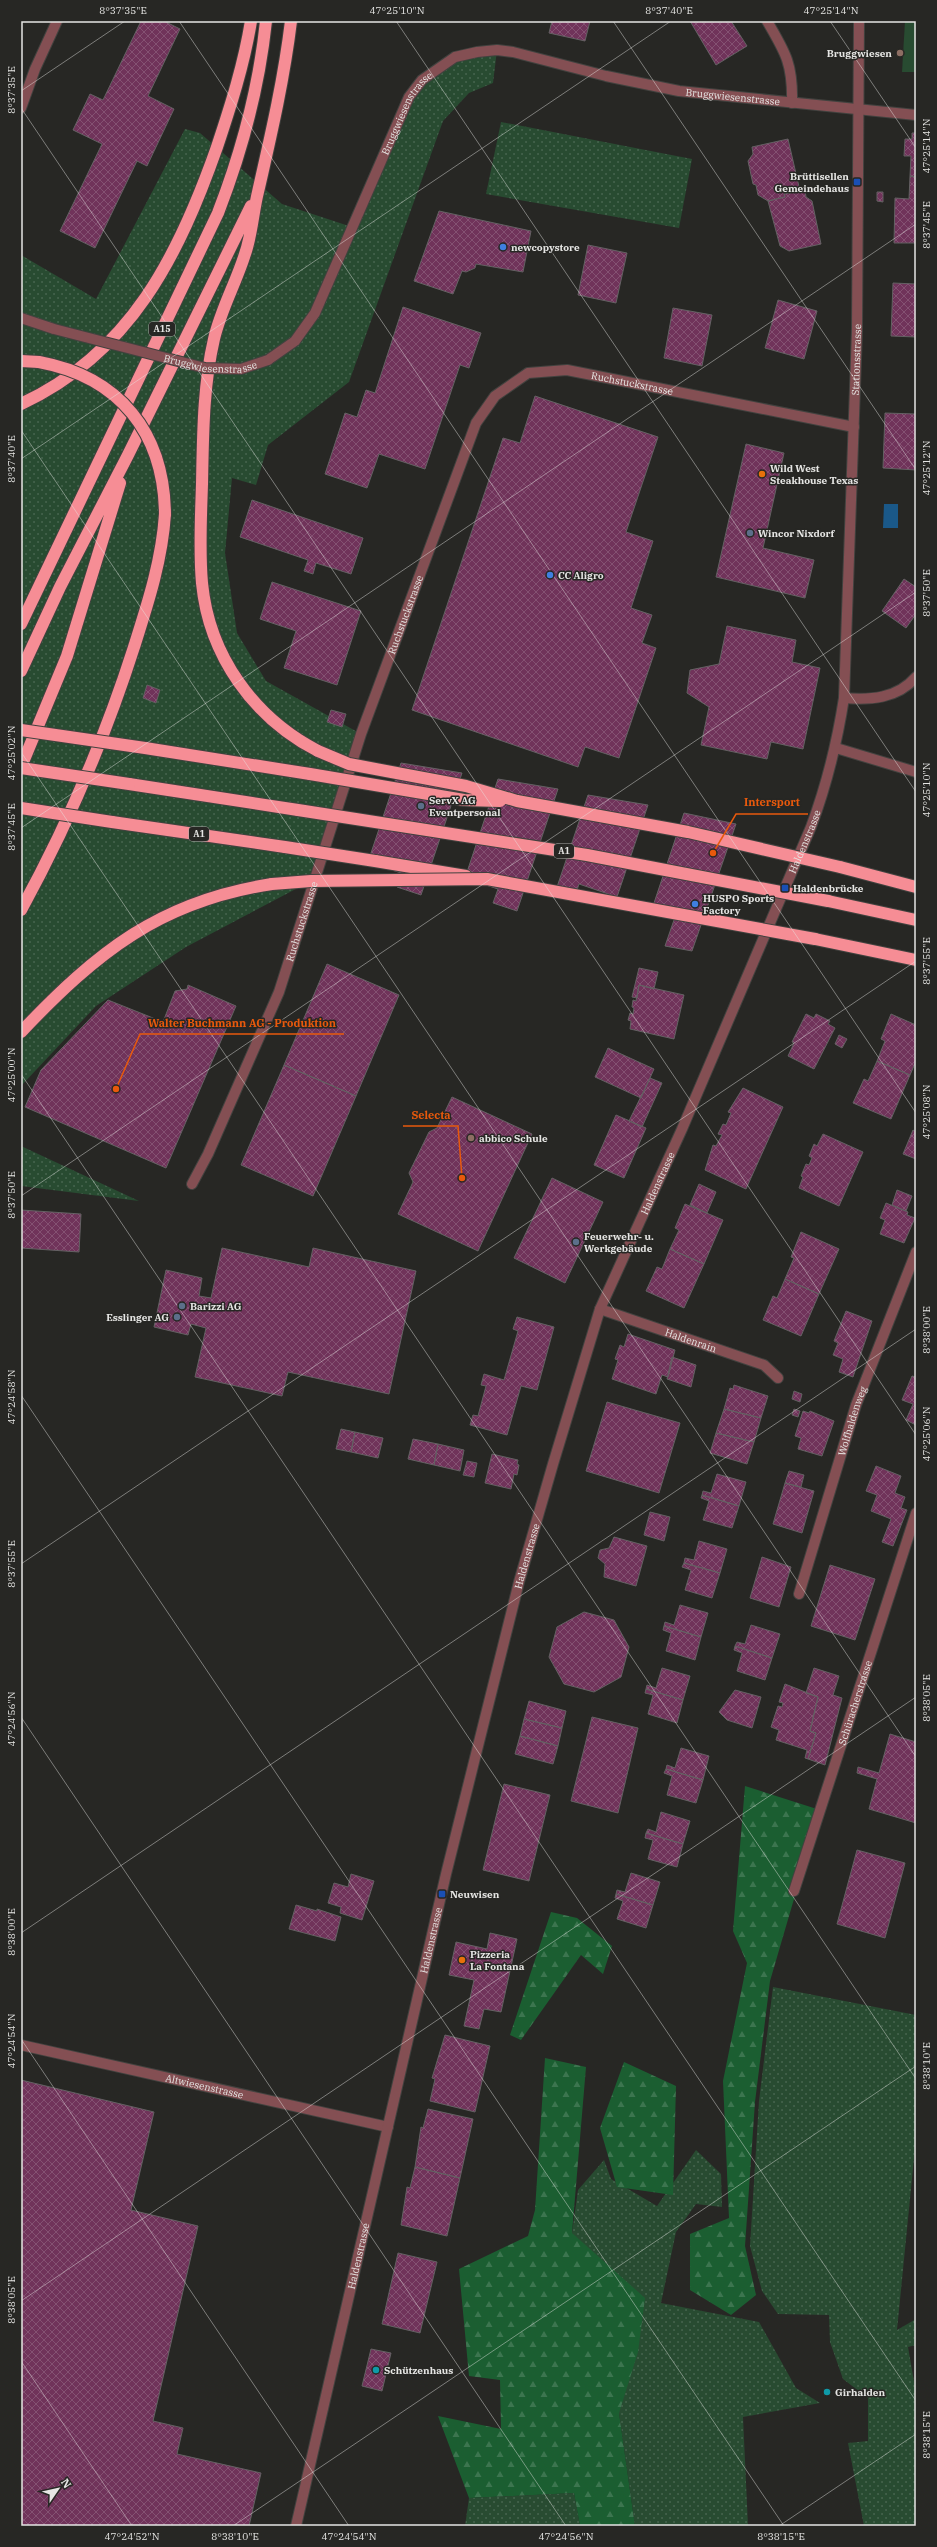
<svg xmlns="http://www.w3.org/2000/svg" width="937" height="2547" font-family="'IBM Plex Serif',serif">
<defs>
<pattern id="grass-dots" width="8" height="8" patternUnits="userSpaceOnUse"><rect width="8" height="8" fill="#284b31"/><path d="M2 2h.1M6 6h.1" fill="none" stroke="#47654f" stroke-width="1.8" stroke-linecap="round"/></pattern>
<pattern id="forest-firs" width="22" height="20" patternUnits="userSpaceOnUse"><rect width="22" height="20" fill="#1b5e31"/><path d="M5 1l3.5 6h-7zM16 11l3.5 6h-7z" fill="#3c754f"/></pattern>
<pattern id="building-cross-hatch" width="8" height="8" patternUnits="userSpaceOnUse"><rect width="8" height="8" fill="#70335a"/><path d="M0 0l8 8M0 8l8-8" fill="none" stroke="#845172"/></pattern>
</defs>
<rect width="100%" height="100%" fill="#272724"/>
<!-- grass -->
<path fill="url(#grass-dots)" d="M497,50L493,83L469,93L443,121L349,382L268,445L256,485L232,478L225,553L237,633L266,681L361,734L311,881L186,947L96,1006L21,1086V255L96,299L185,129L200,133L282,204L352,227L409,97L455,57Z
M501,122L692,159L679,228L486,194Z
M21,1146L139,1201L21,1186Z
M773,1987L916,2015V2138L897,2330L916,2319V2345L908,2347L916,2393V2526H864L848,2443L868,2441V2398L843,2379L830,2342L829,2315L778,2314L762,2291L750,2246L759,2101Z
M696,2150L721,2174L722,2207L696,2204L676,2232L661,2303L759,2322L796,2388L820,2403L743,2417L748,2526H635L619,2413L572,2233L578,2190L604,2160L611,2179L657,2206Z
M574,2493L580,2526H465L469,2498Z"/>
<!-- forest -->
<path fill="url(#forest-firs)" d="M745,1786L820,1810L770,1981L755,2102L745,2246L756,2295L731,2315L690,2290V2234L729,2218L723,2081L747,1963L733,1931Z
M551,1912L577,1918L612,1946L603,1974L581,1955L521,2040L510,2035Z
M545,2058L586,2067L572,2233L645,2298L638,2352L619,2413L635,2526H580L574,2493L469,2498L438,2416L501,2429L500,2380L469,2376L459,2269L528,2236L535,2210Z
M624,2062L676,2086L673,2195L617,2187L600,2128Z"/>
<!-- pitch -->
<path fill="#284b31" d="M905,21H916V72H902Z"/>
<!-- water -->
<path fill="#1a5888" d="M884,504H898V528H883Z"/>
<!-- building -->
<path fill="url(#building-cross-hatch)" stroke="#646163" d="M141,21H164L180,29L148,96L174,109L147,166L137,161L95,248L60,231L102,144L73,130L90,94L103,100Z
M552,21H590L585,41L549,33Z
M690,21H731L747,46L716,65Z
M912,133H916V177L910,176L911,156H904L905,139H912Z
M788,139L800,191L784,194L785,197L768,201L758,195L756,185L753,184L748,161L753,154L752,147Z
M910,176L916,177V243H894L895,198L909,199Z
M805,190L806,197L812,201L821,244L789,251L780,246L768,201L785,197L784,194Z
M877,192H883V202L877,201Z
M439,211L531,231L523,272L476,264L475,268L466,272L462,271L453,294L414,281Z
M588,245L627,253L616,303L578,295Z
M893,283L916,284V337L891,336Z
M778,300L817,311L804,359L765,348Z
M403,307L481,333L469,368L460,365L425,469L379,454L367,488L325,474L345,413L357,417L366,390L375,393Z
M673,308L712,315L702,366L664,358Z
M535,396L658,437L626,532L653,541L631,608L652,615L642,643L656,648L619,758L585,747L578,767L412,710L503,438L520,443Z
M885,413L916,414V470L883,468Z
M746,444L784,453L763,548L814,560L805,598L716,577Z
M252,500L363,538L351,574L316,563L313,574L304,571L308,560L240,537Z
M904,579L916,587V614L906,628L882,611Z
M272,582L361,611L337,685L284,668L296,631L260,619Z
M727,626L796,640L792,662L820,668L803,749L771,742L767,759L701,745L709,707L687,693L690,670L719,664Z
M147,685L160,690L156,703L143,698Z
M331,710L346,714L342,727L327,722Z
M401,763L462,773L421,895L397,887L401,873L368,862Z
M498,779L558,789L517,911L493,903L498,889L465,878Z
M588,795L648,805L617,897L579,884L576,893L557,887Z
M684,813L736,824L692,951L665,946L675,917L651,912Z
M327,964L399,995L356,1096L284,1065Z
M639,968L658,972L654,989L639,985L637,998L632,997Z
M188,985L236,1006L166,1168L25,1107L41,1070L108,1000L163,1022L175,991L187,989Z
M639,985L684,995L674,1039L630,1029L631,1021L628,1020L630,1013L633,1014L634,1008L632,1007L633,1000L636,1001Z
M806,1014L814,1018L816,1014L830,1021L828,1024L835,1028L814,1069L788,1056L794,1043L792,1042Z
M891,1014L916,1025V1061L910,1075L877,1061L885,1041L881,1039Z
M839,1035L847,1039L842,1048L835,1044Z
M608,1048L654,1069L641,1098L595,1077Z
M877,1061L910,1075L891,1119L853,1103L864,1079L868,1081Z
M284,1065L356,1096L313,1196L241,1165Z
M650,1078L662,1083L642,1127L629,1121Z
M743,1088L783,1107L746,1189L705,1170L713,1145L716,1146L722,1135L718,1134L723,1124L726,1125L731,1113L728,1112Z
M452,1097L532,1134L478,1251L398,1214L413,1182L409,1173L429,1132L437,1128Z
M616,1115L646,1128L624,1178L594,1165Z
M913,1130L916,1132V1159L903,1154Z
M823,1134L863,1152L839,1206L799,1188L803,1177L801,1176L806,1164L809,1165L812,1158L809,1156L814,1144L817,1146Z
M552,1178L603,1202L565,1283L514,1258Z
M699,1184L716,1192L707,1213L690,1205Z
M897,1190L912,1196L906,1211L892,1205Z
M886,1203L908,1212L907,1215L915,1218L904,1243L880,1234L885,1220L880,1218Z
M685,1204L723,1220L704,1264L670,1249L679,1230L675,1228Z
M21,1210L81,1214L79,1252L21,1248Z
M801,1232L839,1249L819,1294L785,1279L794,1258L791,1257Z
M222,1248L309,1267L313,1248L416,1271L389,1394L288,1372L282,1396L195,1377L206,1328L191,1324L188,1335L154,1327L166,1270L202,1278L199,1296L211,1298Z
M670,1249L704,1264L684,1308L646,1291L657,1267L662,1269Z
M785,1279L819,1294L801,1336L763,1320L773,1296L777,1298Z
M846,1311L872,1321L853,1377L839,1372L843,1359L833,1355L838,1343L834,1341Z
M517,1317L554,1327L537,1390L521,1386L507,1435L470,1425L473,1415L478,1416L486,1386L481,1385L484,1374L504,1380L518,1331L513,1329Z
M628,1334L675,1350L668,1377L662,1375L656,1394L612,1379L618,1360L615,1359L620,1345L624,1347Z
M672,1357L696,1365L691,1387L667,1379Z
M912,1376L916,1377V1425L906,1420L913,1404L902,1400Z
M734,1385L768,1396L761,1418L724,1409L730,1388L733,1389Z
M794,1391L802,1394L800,1402L792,1399Z
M607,1402L680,1423L659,1493L586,1471Z
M724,1409L761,1418L754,1442L716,1433Z
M794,1409L800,1411L798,1417L792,1415Z
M803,1411L809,1413L810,1411L834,1421L822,1456L798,1449L801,1438L795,1436Z
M341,1429L355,1432L351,1452L336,1449Z
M355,1432L383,1438L378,1458L351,1452Z
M716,1433L754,1442L747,1464L710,1453Z
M413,1439L438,1444L434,1465L408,1459Z
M438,1444L464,1450L460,1471L434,1465Z
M492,1454L518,1460L517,1464L519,1465L517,1475L514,1474L511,1489L485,1483Z
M467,1461L477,1463L474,1477L463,1475Z
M876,1466L901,1476L895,1493L905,1497L901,1508L907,1510L893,1546L882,1542L891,1519L871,1511L877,1495L866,1491Z
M789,1471L804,1475L801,1487L785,1483Z
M717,1474L746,1482L739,1506L702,1495L703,1491L711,1493Z
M785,1483L814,1491L802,1533L773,1524Z
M702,1495L739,1506L732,1528L703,1520L709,1501L701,1498Z
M650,1512L670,1517L664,1541L644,1535Z
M614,1537L647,1546L636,1586L604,1577L605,1564L598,1558L600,1550L609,1548Z
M699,1541L727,1549L720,1573L684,1563L685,1558L694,1560Z
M762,1557L791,1567L779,1607L750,1598Z
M684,1563L720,1573L712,1598L685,1590L691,1570L682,1567Z
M830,1565L875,1579L855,1640L811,1626Z
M680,1605L708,1613L701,1637L664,1626L665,1622L674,1625Z
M584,1612L614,1620L629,1647L621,1677L594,1692L564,1684L549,1657L557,1627Z
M751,1625L780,1634L772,1658L735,1646L737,1642L745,1644Z
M664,1626L701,1637L695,1660L666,1651L671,1633L663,1630Z
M735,1646L772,1658L765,1680L737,1671L742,1653L734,1650Z
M662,1668L690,1676L683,1700L646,1689L647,1685L656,1688Z
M814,1668L839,1676L833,1695L842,1698L825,1765L808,1759L816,1733L810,1731L818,1697L806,1693Z
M785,1684L818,1697L810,1731L816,1733L808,1759L805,1758L807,1750L776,1740L779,1730L771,1727L778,1706L782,1707L783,1703L779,1702Z
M646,1689L683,1700L677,1723L648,1714L653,1695L645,1693Z
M735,1690L761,1697L752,1728L727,1720L719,1712Z
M529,1701L566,1711L562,1728L524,1719Z
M592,1717L638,1728L618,1813L571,1801Z
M524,1719L562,1728L558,1746L520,1736Z
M890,1734L916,1742V1823L869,1809L877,1779L857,1773L858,1767L879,1773Z
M520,1736L558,1746L553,1764L515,1754Z
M681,1748L709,1756L703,1780L666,1769L667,1765L675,1768Z
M666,1769L703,1780L696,1803L667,1795L672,1776L664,1773Z
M504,1784L550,1795L529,1881L483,1870Z
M661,1812L690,1821L683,1844L646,1833L648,1829L656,1832Z
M646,1833L683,1844L677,1867L648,1859L653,1840L645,1838Z
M857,1850L905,1863L885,1938L837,1924Z
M631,1873L660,1882L653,1905L616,1894L617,1890L625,1892Z
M351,1874L374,1881L362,1920L340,1913L341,1907L328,1903L334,1883L348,1887Z
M616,1894L653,1905L646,1928L617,1919L623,1901L615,1898Z
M296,1905L317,1911V1909L341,1917L335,1941L289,1929Z
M490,1933L517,1939L501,2012L484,2009L479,2029L464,2026L474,1980L449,1975L456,1942L487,1949Z
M445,2035L490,2046L475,2112L430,2101L435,2079L432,2078Z
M21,2080L154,2112L131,2210L198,2226L153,2421L183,2428L177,2454L261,2473L249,2526H21Z
M428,2109L473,2119L460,2178L415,2167L421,2127L423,2128Z
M415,2167L460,2178L447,2236L401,2225L407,2187L410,2188Z
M398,2253L437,2262L420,2333L382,2324Z
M371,2349L391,2353L382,2391L362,2386Z"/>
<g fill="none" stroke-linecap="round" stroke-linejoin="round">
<!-- minor casing -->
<g stroke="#42423f" stroke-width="12">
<g id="minor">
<path d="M767,21C786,53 793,65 792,103"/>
<path d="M21,108L35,69L57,21"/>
<path d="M21,318L54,329"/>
<path id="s1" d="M268,360L295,341L315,313L409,97L422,80L455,57L477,52L497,50L513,52L606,76L679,91L916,115"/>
<path d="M844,698C870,700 897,699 916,677"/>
<path d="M836,748L916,772"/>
<path id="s2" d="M192,1184L208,1154L279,992L361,734L476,423L495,396L528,373L567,370L854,427"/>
<path id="s3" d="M600,1309L764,1365L778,1378"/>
<path id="s4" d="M799,1594L856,1405L916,1252"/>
<path id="s5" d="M794,1891L916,1513"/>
<path id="s6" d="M21,2045L388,2127"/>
</g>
</g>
<!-- tertiary casing -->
<g stroke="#42423f" stroke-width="12">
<g id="tertiary">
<path id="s7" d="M296,2526L446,1874L519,1582L553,1464L600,1309L682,1129L811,827C827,784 837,743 844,698L857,331L859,21"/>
</g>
</g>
<!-- motorway casing -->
<g stroke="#42423f" stroke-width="14">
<path id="motorway" d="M291,21C284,79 271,135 258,192C253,212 252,234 245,254C236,283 221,309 214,339C203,386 203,436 202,484C201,517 199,550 202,583C209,656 254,718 318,751
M21,361L39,362
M21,404C131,353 179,255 217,147C231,105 244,64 251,21
M21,624L218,213C242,151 259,88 266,21
M21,671L60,587L128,455L251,206
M145,748L310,774
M21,767L67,656L120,483
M129,784L298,810
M112,822L285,847
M375,861L466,876
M840,867L916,887
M828,901L916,920
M21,910C67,826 105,738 134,647C148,603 162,560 165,514
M815,939L916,960
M21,1032C97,952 160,901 272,884"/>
</g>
<!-- minor -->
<use href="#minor" stroke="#844f53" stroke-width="10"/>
<!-- tertiary -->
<use href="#tertiary" stroke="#844f53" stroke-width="10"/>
<!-- motorway -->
<use href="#motorway" stroke="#f68d95" stroke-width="12"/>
<!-- minor-bridge casing -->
<g stroke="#42423f" stroke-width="12" stroke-linecap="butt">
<g id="minor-bridge">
<path id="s8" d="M54,329L205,368L241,369L268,360"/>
</g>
</g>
<!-- motorway-bridge casing -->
<g stroke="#42423f" stroke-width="14" stroke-linecap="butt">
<path id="motorway-bridge" d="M39,362C120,377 164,433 165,514
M21,730L145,748
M318,751L349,764L466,786L517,801L688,832L840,867
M21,768L129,784
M310,774L464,800L500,801
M21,808L112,822
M298,810L587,855L828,901
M285,847L375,861
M272,884L311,881L487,879L815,939"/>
</g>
<!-- minor-bridge -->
<use href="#minor-bridge" stroke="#844f53" stroke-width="10"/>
<!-- motorway-bridge -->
<use href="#motorway-bridge" stroke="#f68d95" stroke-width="12"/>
</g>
<!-- ticks -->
<path fill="none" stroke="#e6e6e4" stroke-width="1" stroke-opacity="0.45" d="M179,21L916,1113M396,21L916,792M613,21L916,470M830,21L916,148M21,91L125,21M21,108L916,1435M21,430L916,1757M21,459L671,21M21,752L916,2079M21,828L916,224M21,1074L916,2401M21,1196L916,592M21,1395L784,2526M21,1564L916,961M21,1717L566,2526M21,1933L916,1329M21,2039L349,2526M21,2301L916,1697M21,2361L132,2526M233,2526L916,2066M779,2526L916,2434"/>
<!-- markers -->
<g fill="#8d6e63" stroke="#272724" stroke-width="1.5">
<circle cx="900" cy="53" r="4"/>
<circle cx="471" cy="1138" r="4"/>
</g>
<g fill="#1a4fb4" stroke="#272724" stroke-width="1.5">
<rect x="853" y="178" width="8" height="8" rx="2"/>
<rect x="781" y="884" width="8" height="8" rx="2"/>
<rect x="438" y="1890" width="8" height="8" rx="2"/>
</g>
<g fill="#3f7fe0" stroke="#272724" stroke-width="1.5">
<circle cx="503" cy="247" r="4"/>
<circle cx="550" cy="575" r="4"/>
<circle cx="695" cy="904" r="4"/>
</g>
<g fill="#e8710a" stroke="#272724" stroke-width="1.5">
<circle cx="762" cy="474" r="4"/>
<circle cx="462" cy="1960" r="4"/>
</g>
<g fill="#5c6f8a" stroke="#272724" stroke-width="1.5">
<circle cx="750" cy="533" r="4"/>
<circle cx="421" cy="806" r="4"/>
<circle cx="576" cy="1242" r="4"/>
<circle cx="182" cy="1306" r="4"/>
<circle cx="177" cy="1317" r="4"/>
</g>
<g fill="#0f9aa8" stroke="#272724" stroke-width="1.5">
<circle cx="376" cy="2370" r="4"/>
<circle cx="827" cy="2392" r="4"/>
</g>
<g text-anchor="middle" stroke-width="3" stroke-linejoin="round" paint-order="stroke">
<!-- shield labels -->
<g fill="#272724" stroke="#adadaa" stroke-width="1">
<rect x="149" y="322" width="26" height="14" rx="3"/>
<rect x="189" y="827" width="20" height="14" rx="3"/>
<rect x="554" y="844" width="20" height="14" rx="3"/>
</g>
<g font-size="9" font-weight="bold" fill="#e6e6e4">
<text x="162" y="332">A15</text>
<text x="199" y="837">A1</text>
<text x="564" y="854">A1</text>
</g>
<!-- poi labels -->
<g font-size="10" font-weight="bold" fill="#e6e6e4" stroke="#272724" text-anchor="start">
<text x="892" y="57" text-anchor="end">Bruggwiesen</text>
<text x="849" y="180" text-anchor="end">Brüttisellen<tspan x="849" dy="12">Gemeindehaus</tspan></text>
<text x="511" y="251">newcopystore</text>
<text x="770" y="472">Wild West<tspan x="770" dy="12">Steakhouse Texas</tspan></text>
<text x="758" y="537">Wincor Nixdorf</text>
<text x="558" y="579">CC Aligro</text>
<text x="429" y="804">ServX AG<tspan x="429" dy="12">Eventpersonal</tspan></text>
<text x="793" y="892">Haldenbrücke</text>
<text x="703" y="902">HUSPO Sports<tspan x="703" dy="12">Factory</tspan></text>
<text x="479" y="1142">abbico Schule</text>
<text x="584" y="1240">Feuerwehr- u.<tspan x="584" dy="12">Werkgebäude</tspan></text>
<text x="190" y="1310">Barizzi AG</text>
<text x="169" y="1321" text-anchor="end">Esslinger AG</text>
<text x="450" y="1898">Neuwisen</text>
<text x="470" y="1958">Pizzeria<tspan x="470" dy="12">La Fontana</tspan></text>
<text x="384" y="2374">Schützenhaus</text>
<text x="835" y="2396">Girhalden</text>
</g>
<!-- street labels -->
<g font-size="10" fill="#e6e6e4" stroke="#272724">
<text dy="4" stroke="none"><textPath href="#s1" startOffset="648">Bruggwiesenstrasse</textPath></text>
<text dy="4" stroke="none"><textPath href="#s1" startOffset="288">Bruggwiesenstrasse</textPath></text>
<text dy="4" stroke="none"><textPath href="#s8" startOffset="161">Bruggwiesenstrasse</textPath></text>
<text dy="4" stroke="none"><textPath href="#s7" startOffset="2253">Stationsstrasse</textPath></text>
<text dy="4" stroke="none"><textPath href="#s2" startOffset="992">Ruchstuckstrasse</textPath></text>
<text dy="4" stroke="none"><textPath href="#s2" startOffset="609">Ruchstuckstrasse</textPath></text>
<text dy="4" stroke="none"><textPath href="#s7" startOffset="1765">Haldenstrasse</textPath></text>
<text dy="4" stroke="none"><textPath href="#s2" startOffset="285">Ruchstuckstrasse</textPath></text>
<text dy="4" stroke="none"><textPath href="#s7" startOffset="1393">Haldenstrasse</textPath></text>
<text dy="4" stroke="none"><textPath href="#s3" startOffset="96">Haldenrain</textPath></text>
<text dy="4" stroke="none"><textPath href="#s4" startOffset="181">Wolfhaldenweg</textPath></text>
<text dy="4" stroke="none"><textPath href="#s7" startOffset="997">Haldenstrasse</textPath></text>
<text dy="4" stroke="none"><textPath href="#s5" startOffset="198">Schüracherstrasse</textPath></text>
<text dy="4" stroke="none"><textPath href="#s7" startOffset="601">Haldenstrasse</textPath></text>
<text dy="4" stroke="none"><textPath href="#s6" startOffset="188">Altwiesenstrasse</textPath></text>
<text dy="4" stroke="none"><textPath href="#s7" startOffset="277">Haldenstrasse</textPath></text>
</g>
</g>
<!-- callouts -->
<path fill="none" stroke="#e8590c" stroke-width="1.5" d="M713 853L736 814H808M116 1089L140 1034H344M462 1178L458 1126H403"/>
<g fill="#e8590c" stroke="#272724" stroke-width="1.5">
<circle cx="713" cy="853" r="4"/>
<circle cx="116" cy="1089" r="4"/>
<circle cx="462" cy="1178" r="4"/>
</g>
<g font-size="11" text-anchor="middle" font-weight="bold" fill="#e8590c" stroke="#272724" stroke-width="3" stroke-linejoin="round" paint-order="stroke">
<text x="772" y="806">Intersport</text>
<text x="242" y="1027">Walter Buchmann AG - Produktion</text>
<text x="431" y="1119">Selecta</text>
</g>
<!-- border -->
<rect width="937" height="2547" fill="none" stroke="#272724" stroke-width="44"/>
<!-- north arrow -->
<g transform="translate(58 2489) rotate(56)" stroke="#272724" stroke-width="3" paint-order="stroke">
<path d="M0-3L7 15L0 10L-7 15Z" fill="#e6e6e4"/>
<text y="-6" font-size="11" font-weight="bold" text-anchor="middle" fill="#e6e6e4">N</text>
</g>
<rect x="22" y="22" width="893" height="2503" fill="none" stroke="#e6e6e4" stroke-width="1.5"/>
<g font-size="10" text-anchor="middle" fill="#e6e6e4">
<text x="123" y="14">8°37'35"E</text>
<text x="397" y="14">47°25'10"N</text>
<text x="669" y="14">8°37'40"E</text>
<text x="831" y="14">47°25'14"N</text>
<text transform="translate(11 90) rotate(-90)" y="4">8°37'35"E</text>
<text transform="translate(926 146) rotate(-90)" y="4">47°25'14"N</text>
<text transform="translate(926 225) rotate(-90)" y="4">8°37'45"E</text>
<text transform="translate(11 459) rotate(-90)" y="4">8°37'40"E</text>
<text transform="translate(926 468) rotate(-90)" y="4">47°25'12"N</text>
<text transform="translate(926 593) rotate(-90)" y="4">8°37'50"E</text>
<text transform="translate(11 753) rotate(-90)" y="4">47°25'02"N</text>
<text transform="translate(926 790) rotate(-90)" y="4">47°25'10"N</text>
<text transform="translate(11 827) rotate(-90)" y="4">8°37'45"E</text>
<text transform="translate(926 961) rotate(-90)" y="4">8°37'55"E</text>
<text transform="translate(11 1075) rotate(-90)" y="4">47°25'00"N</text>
<text transform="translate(926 1112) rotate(-90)" y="4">47°25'08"N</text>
<text transform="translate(11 1195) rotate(-90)" y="4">8°37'50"E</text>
<text transform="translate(926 1330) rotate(-90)" y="4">8°38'00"E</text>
<text transform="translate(11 1397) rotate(-90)" y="4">47°24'58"N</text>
<text transform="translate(926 1434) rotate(-90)" y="4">47°25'06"N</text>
<text transform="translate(11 1564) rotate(-90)" y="4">8°37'55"E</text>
<text transform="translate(926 1698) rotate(-90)" y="4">8°38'05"E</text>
<text transform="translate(11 1719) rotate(-90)" y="4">47°24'56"N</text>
<text transform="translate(11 1932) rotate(-90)" y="4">8°38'00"E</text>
<text transform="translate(11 2041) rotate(-90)" y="4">47°24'54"N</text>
<text transform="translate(926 2066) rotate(-90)" y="4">8°38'10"E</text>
<text transform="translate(11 2300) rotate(-90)" y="4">8°38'05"E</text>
<text transform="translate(926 2435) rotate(-90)" y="4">8°38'15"E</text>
<text x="132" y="2540">47°24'52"N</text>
<text x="235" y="2540">8°38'10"E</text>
<text x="349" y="2540">47°24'54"N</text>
<text x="566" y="2540">47°24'56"N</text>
<text x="781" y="2540">8°38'15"E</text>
</g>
</svg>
